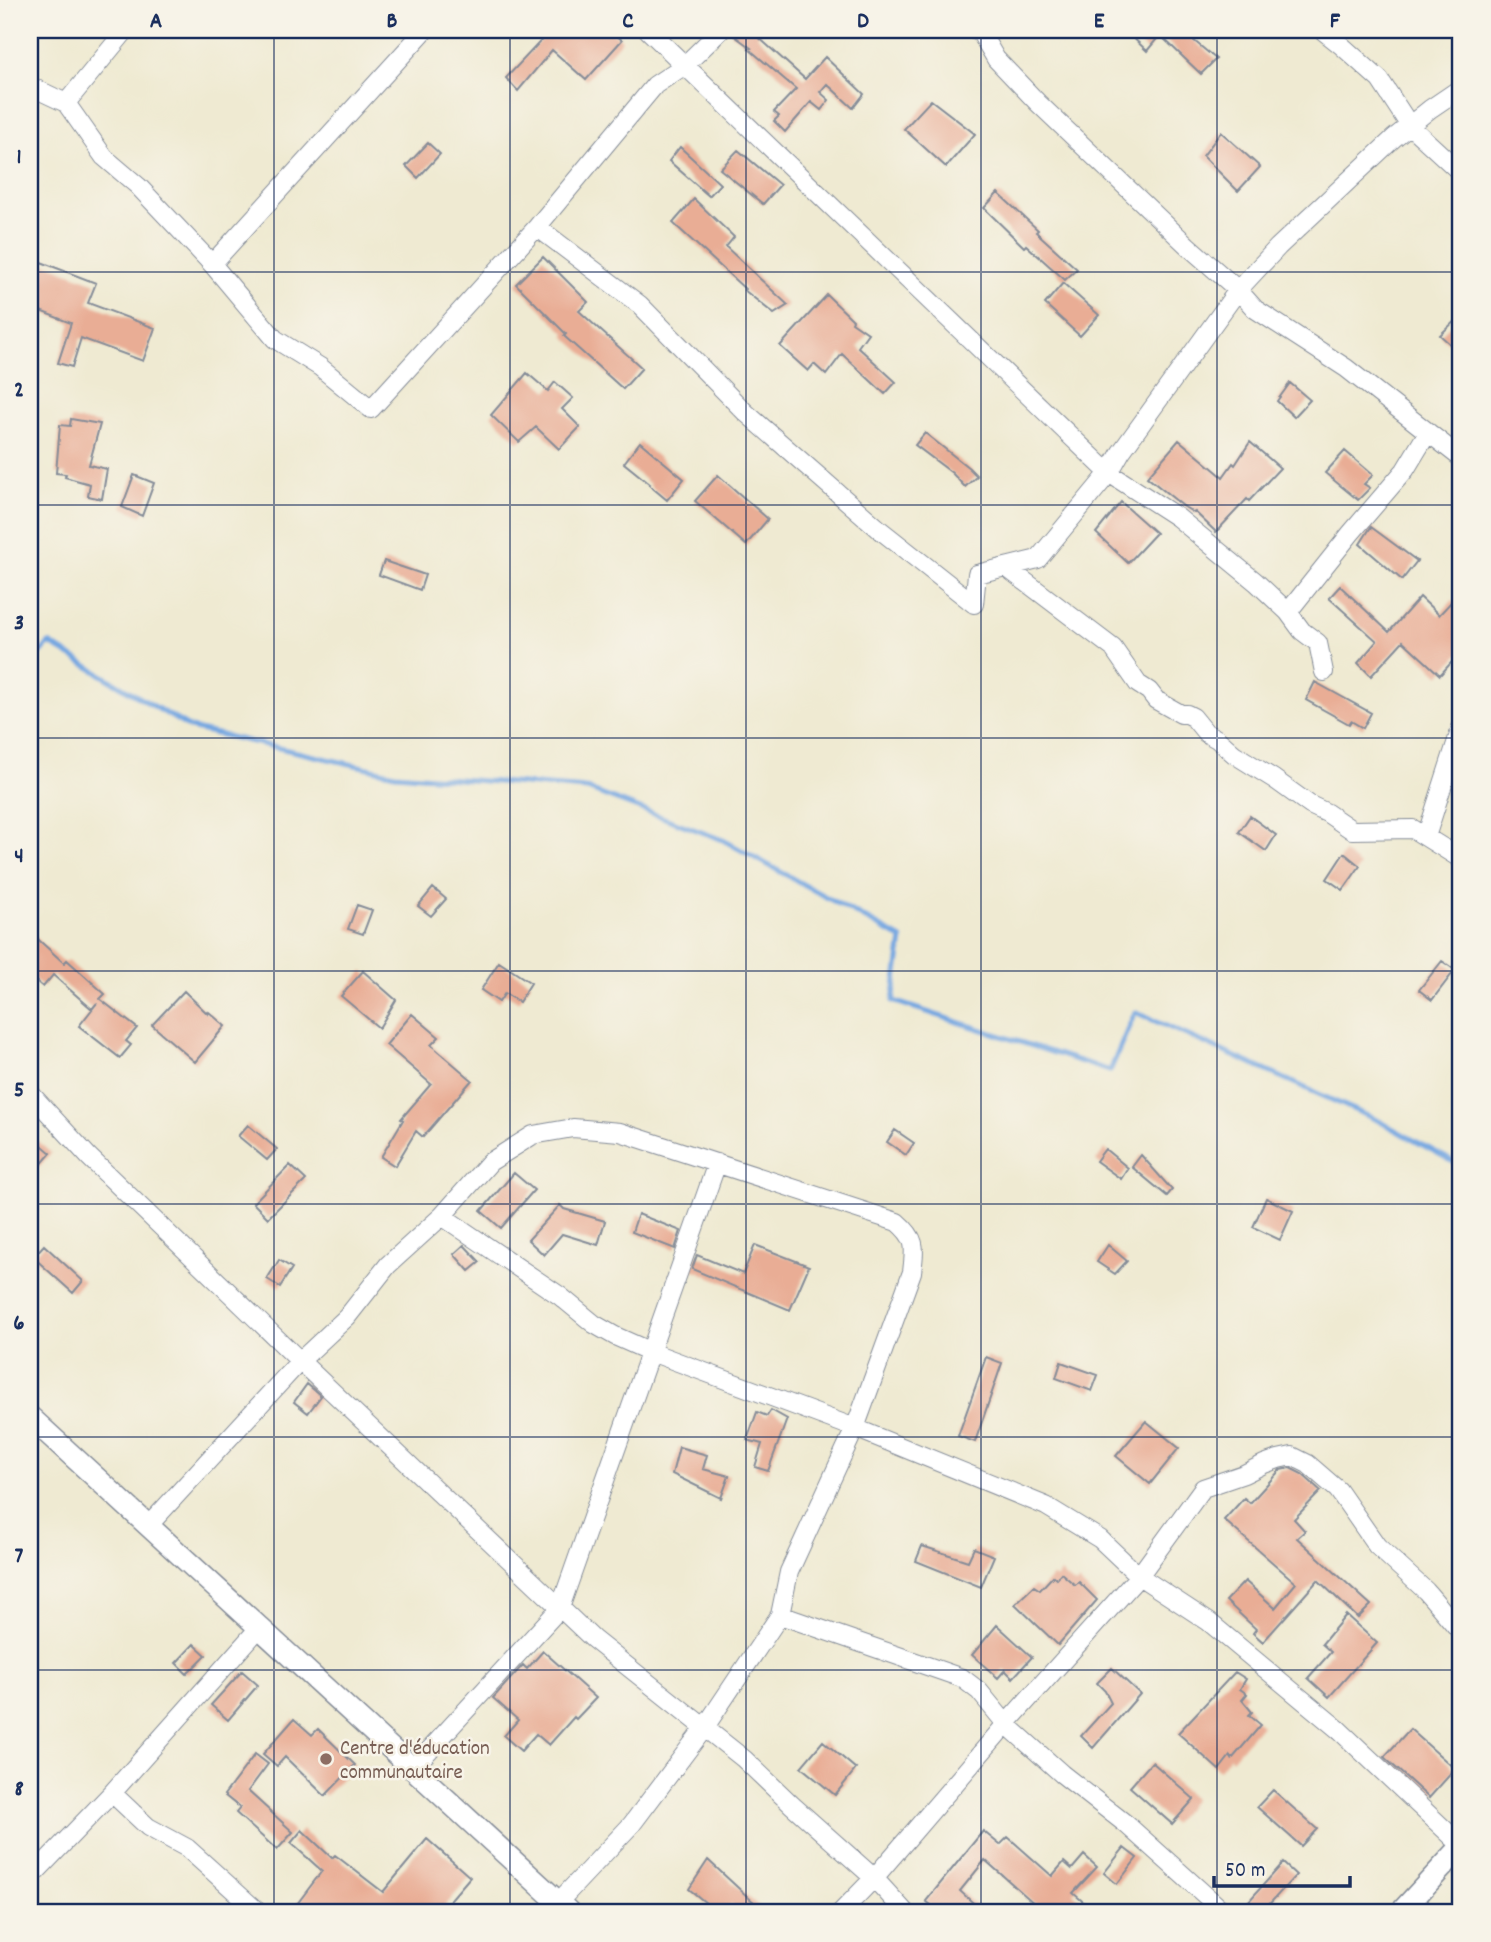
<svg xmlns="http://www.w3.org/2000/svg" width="1491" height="1942" font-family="Dekko,sans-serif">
<rect width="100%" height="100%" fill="#f7f3e8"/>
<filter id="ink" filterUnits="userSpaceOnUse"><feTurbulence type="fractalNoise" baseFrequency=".0143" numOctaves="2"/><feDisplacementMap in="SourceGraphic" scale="14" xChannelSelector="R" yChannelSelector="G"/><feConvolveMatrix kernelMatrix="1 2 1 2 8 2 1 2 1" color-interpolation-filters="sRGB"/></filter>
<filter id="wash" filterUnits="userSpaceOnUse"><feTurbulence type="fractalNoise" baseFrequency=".00686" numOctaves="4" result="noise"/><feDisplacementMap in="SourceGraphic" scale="28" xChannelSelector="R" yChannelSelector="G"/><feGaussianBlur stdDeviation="1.57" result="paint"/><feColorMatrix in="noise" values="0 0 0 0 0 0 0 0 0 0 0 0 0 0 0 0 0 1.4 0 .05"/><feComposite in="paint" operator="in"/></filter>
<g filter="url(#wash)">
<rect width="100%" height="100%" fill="#efead2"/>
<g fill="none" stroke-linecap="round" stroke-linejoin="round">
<!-- stream -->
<path stroke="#76a7e1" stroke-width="5" d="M30,666L49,643L190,728L395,774L587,789L723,840L902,939L893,1001L1110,1071L1135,1012L1379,1121L1461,1166"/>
</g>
<g id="blocks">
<!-- building -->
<path fill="#e9ad95" d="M551,30H610L622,40L586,80L552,50L518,91L506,78Z
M732,30H762L757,36L805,79L825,57L864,94L853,108L827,84L820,92L829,100L821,110L811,102L785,132L774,121L779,116L774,112L796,89L749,49L751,48L732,34Z
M1125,30H1181L1216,59L1201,74L1160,35L1147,51Z
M931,100L975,134L946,167L904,129Z
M1221,132L1260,167L1238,191L1203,156Z
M428,143L440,154L418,178L406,166Z
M680,147L720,184L709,196L669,161Z
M738,150L780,185L763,204L720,169Z
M998,193L1038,230L1036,232L1077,269L1065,280L1026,245L1024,247L984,208Z
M694,199L734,237L726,247L788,305L774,314L744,290L745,289L673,223Z
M543,257L588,302L579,311L642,368L623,389L564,336L566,334L516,284Z
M41,262L96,283L88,303L155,328L143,361L81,338L72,367L58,363L71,323L30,307V291Z
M1063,283L1099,315L1080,336L1045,304Z
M827,295L853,320L852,322L868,333L858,347L896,382L885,394L842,354L826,375L814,364L808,371L780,346Z
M1461,315V354L1440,335Z
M527,373L548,391L555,382L573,398L562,409L580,427L559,449L536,427L519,442L491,415Z
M1290,383L1310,400L1294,417L1277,401Z
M71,419L100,424L89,465L107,469L102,499L88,496L90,484L65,477L66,474L56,473L60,425L70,426Z
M925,433L969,468L977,476L965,487L952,473L915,445Z
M1179,440L1223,477L1233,463L1235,465L1250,442L1280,468L1249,501L1247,499L1216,532L1195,512L1194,513L1183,506L1147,477Z
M640,442L684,479L667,500L649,485L650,484L624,463Z
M1345,451L1373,475L1364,484L1370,488L1358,500L1325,473Z
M134,475L154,483L142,516L122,507Z
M718,475L768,519L746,545L695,501Z
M1121,502L1156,533L1128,563L1096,533Z
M1371,527L1417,561L1402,580L1360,544Z
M384,561L425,575L420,590L379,575Z
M1340,586L1389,632L1420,597L1439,615L1453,600L1461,606V652L1440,675L1403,641L1371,676L1358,663L1377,641L1329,598Z
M1315,682L1371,713L1363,728L1351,721L1349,724L1306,700Z
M1250,816L1276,835L1266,851L1239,832Z
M1344,853L1360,866L1343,890L1327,879Z
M433,888L446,899L431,916L418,906Z
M357,905L372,910L363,934L348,929Z
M30,932L64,963L67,960L105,994L100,999L137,1028L126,1041L131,1045L120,1058L79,1026L97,1003L92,1009L53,975L43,987L30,976Z
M1442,961L1455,970L1432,1000L1419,990Z
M499,962L531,983L519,1002L505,993L499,1002L481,990Z
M363,971L396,1000L379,1028L341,996Z
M184,991L208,1014L209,1012L225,1026L195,1062L152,1025Z
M412,1014L439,1037L431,1045L472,1080L423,1137L416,1131L395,1166L381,1157L403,1120L401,1119L431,1084L386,1045Z
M248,1125L277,1149L267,1160L238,1136Z
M895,1130L914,1143L906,1155L887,1142Z
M30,1135L51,1153L30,1177Z
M1105,1149L1128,1168L1121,1179L1096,1161Z
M1141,1155L1172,1190L1167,1196L1132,1167Z
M290,1165L306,1180L268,1218L253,1203Z
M514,1173L534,1190L501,1228L481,1211Z
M1266,1198L1293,1211L1280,1240L1253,1227Z
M560,1205L564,1209L605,1221L598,1245L562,1234L544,1255L528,1240Z
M638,1214L681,1231L675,1249L632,1232Z
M44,1245L83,1281L73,1293L33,1257Z
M464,1245L480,1262L469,1271L454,1254Z
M755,1245L809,1266L790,1310L692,1269L697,1255L743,1274Z
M1108,1245L1127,1261L1115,1274L1097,1262Z
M279,1260L292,1268L280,1287L267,1279Z
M986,1357L1002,1363L975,1442L958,1436Z
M1061,1362L1098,1375L1092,1391L1056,1378Z
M307,1384L321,1396L308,1413L294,1402Z
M771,1410L787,1419L768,1471L755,1467L762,1444L747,1440L757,1412L767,1416Z
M1146,1421L1179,1448L1150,1484L1116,1456Z
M679,1447L707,1455L703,1469L729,1476L721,1498L672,1474Z
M1290,1468L1302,1474L1321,1491L1294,1519L1305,1531L1297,1538L1371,1605L1358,1618L1318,1580L1263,1642L1253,1633L1256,1629L1226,1601L1245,1581L1275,1608L1296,1583L1224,1520L1244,1498L1250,1503L1280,1470Z
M922,1546L968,1561L974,1548L994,1556L981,1587L916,1561Z
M1061,1573L1075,1585L1079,1582L1097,1600L1058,1645L1015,1604L1034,1586L1040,1590L1053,1576L1056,1579Z
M1346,1615L1377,1643L1329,1697L1308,1678L1331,1652L1322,1644Z
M997,1625L1032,1657L1013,1678L1005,1670L998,1678L972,1655Z
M194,1644L206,1655L187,1674L176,1663Z
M543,1651L596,1698L576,1719L574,1717L549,1745L536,1734L521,1751L504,1736L518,1720L493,1698L523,1665L527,1669Z
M1112,1668L1140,1694L1093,1748L1081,1736L1111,1703L1105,1691L1097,1683Z
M242,1671L258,1685L228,1720L211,1705Z
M1235,1672L1246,1679L1240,1689L1247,1694L1242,1700L1252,1712L1249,1715L1261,1725L1232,1759L1230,1756L1219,1770L1178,1733Z
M294,1719L312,1735L318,1729L355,1765L325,1796L285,1757L277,1766L263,1754Z
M1410,1729L1455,1769L1429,1798L1384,1757Z
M823,1741L856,1769L835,1795L801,1767Z
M255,1754L268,1764L248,1791L293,1832L277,1850L236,1813L240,1808L224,1795Z
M1152,1762L1194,1799L1172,1824L1130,1787Z
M1273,1790L1317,1829L1301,1846L1257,1807Z
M302,1830L332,1858L335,1855L383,1892L427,1839L470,1877L440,1912H291L322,1871L291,1843Z
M983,1831L1000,1845L1008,1837L1052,1876L1064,1862L1072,1869L1084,1855L1097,1867L1073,1893L1095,1912H1044L985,1860L960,1891L983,1912H940L926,1901Z
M1124,1848L1137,1858L1117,1884L1104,1873Z
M708,1860L749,1898L766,1912H740L731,1905L725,1912H717L689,1889Z
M1283,1863L1296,1875L1262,1912H1239Z"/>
</g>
</g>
<g filter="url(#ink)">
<use href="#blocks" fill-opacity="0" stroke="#858c98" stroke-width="2"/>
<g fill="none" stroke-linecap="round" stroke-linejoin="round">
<!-- minor casing -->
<g stroke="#858c98" stroke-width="20">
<path id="minor" d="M648,30L1109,473L1177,517L1256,582L1288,612L1302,631L1318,643L1324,672
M977,30L982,35L996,59L1038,103L1188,246L1238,290L1255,309L1346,368L1461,458
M1322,30L1342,46L1380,80L1410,126L1461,173
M30,86L66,103L104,157L138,186L212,264L275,339L320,367L371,409L537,227L655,85L685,65L721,30
M66,103L126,30
M537,227L640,305L745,412L879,529L974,604
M212,264L425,30
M1006,567L1113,648L1138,684L1149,691L1156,700L1181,714H1187L1193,717L1206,733L1217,739L1234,754L1274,779L1310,805L1327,813L1352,830L1413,829L1461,859
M974,604L977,574L1038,559L1109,473L1121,452L1238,290L1278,247L1394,138L1430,109L1461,88
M1288,612L1351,533L1405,470L1428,432
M1426,837L1461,728
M30,1093L89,1157L300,1361L593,1639L744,1759L792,1805L874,1878L905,1912
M442,1216L560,1296L594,1324L615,1336L651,1352L855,1428L1046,1506L1100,1539L1139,1576L1209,1622L1339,1730L1461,1845
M148,1526L300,1361L347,1317L388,1265L442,1216L490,1162L533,1135L573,1128L620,1132L897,1222C917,1239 915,1247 912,1272L855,1428L789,1572L780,1615L705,1727L632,1824L549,1912
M780,1615L962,1678L979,1691L1006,1724L1062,1774L1126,1824L1224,1912
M412,1769L560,1608L717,1163
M112,1793L148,1827L187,1848L258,1912
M30,1878L112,1793L259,1628
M841,1912L874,1878L1006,1724L1139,1576L1203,1488L1244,1474L1264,1464L1278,1459L1292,1456L1308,1464L1338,1490L1377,1546L1426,1591L1461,1632"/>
</g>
<!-- tertiary casing -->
<g stroke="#858c98" stroke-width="24">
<path id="tertiary" d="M30,1417L569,1912
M1401,1912L1461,1847"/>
</g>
<!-- minor -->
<use href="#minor" stroke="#fff" stroke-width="18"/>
<!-- tertiary -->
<use href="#tertiary" stroke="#fff" stroke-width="21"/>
</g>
</g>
<!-- grid -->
<path fill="none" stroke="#1b2f5e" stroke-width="2" stroke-opacity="0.55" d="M274,30V1912M510,30V1912M746,30V1912M981,30V1912M1217,30V1912M30,272H1461M30,505H1461M30,738H1461M30,971H1461M30,1204H1461M30,1437H1461M30,1670H1461"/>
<!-- markers -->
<circle fill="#8d6e63" stroke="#f7f3e8" stroke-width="2.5" cx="326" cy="1759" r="7"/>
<g text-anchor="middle" stroke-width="5" stroke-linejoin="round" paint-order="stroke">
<!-- education labels -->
<g font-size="21" fill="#785e54" stroke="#f7f3e8" text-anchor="start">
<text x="340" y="1754">Centre d'éducation<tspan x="340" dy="24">communautaire</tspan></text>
</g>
</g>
<!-- margin -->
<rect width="1491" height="1942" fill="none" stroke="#f7f3e8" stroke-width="77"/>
<!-- scale -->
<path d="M1214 1876v10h136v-10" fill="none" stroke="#1b2f5e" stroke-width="3.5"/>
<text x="1225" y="1876" font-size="21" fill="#1b2f5e" stroke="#f7f3e8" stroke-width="5" paint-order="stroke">50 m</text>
<rect x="38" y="38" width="1414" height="1866" fill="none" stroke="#1b2f5e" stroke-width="2.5"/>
<g font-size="23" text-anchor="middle" font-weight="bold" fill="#1b2f5e">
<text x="156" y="27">A</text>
<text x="392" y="27">B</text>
<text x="628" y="27">C</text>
<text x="863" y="27">D</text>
<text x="1099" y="27">E</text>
<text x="1335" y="27">F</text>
<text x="19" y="163">1</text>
<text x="19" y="396">2</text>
<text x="19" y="629">3</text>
<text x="19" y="862">4</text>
<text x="19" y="1096">5</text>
<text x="19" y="1329">6</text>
<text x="19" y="1562">7</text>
<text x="19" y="1795">8</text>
</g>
</svg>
